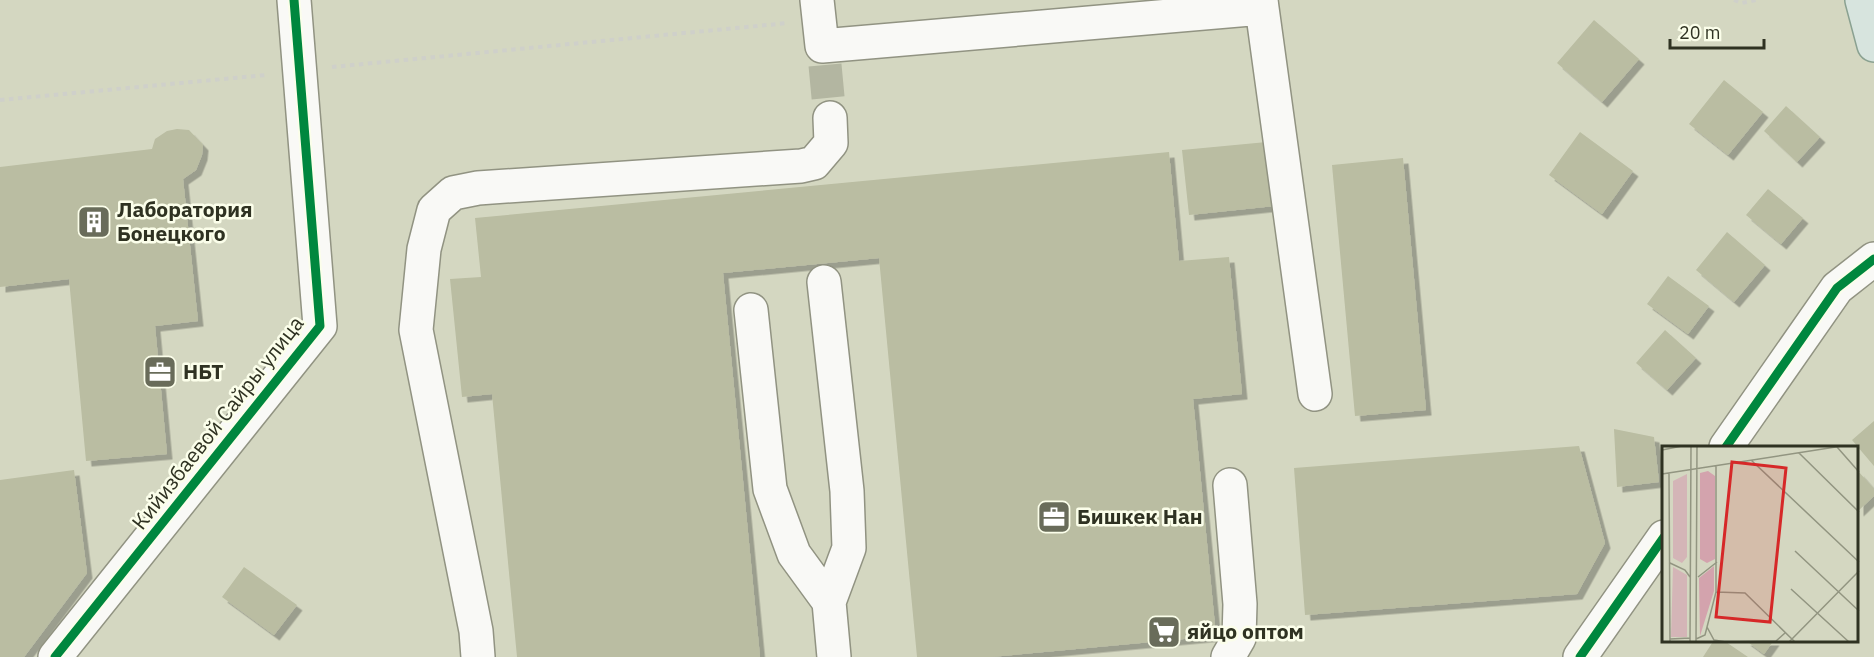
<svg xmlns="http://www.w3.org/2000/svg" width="1874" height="657" font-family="'IBM Plex Sans',sans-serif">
<defs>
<filter id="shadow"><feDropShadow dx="5.5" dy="5.5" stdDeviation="0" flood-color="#0004"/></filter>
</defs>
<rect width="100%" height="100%" fill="#d4d7c1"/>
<!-- building -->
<path fill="#babda2" filter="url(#shadow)" d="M1594,20L1639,59L1602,102L1557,63Z
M1724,80L1763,112L1728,155L1689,124Z
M1786,106L1820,137L1797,162L1764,131Z
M177,129L189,130L203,145L202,155L196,170L183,179L198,321L155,326L167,454L86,461L69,279L0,287V167L152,149L155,139L167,131Z
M1580,132L1633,171L1602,214L1549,175Z
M1278,141L1284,205L1189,215L1182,150Z
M1169,152L1179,261L1229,257L1242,394L1193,399L1216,636L991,657H917L879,258L723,273L760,657H517L492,394L462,397L450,279L481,277L475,218Z
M1403,158L1426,410L1355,416L1332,165Z
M1768,189L1803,218L1781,244L1746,215Z
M1727,232L1765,265L1734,302L1696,270Z
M1668,276L1709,306L1688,334L1647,304Z
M1665,330L1696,358L1667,390L1636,363Z
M1874,421V466L1852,440Z
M1614,429L1654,437L1659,482L1617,487Z
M1579,446L1605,543L1577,594L1305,615L1294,468Z
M74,470L87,573L24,657H0V480Z
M1858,471L1874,489V496L1858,511Z
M244,567L297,605L274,635L222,597Z
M1714,640H1723L1748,657H1703Z
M1745,640H1774L1764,654Z"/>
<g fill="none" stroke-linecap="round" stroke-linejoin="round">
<!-- minor-tunnel -->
<path stroke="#b3b6a1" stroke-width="33" stroke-dasharray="33 16" stroke-linecap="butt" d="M825,65L830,118"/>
<!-- minor casing -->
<g stroke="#919382" stroke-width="36">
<path id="minor" d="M817,0L822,46L1262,8L1261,0
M1262,8L1315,394
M824,282L847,491L849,548L829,602L834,657
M751,310L770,489L794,554L829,602
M1726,447L1837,288L1874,259
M55,657L320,326L294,0
M478,657L476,631L416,330L424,249L434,210L453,193L478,188L801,166L814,163L831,143L830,118
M1228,657L1239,638L1240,604L1230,485
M1580,657L1664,537"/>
</g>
<!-- major casing -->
<g stroke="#8aa191" stroke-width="36">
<path id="major" d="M1862,0L1874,45"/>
</g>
<!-- path -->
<path stroke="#cfd0ca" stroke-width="4" stroke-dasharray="4.5 4.5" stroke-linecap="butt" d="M1734,0L1742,3L1756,0
M332,67L788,23
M0,100L266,75"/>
<!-- minor -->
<use href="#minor" stroke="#f9f9f6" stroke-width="33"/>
<!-- major -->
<use href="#major" stroke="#d7e4de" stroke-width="33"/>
<!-- cycleway casing -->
<g stroke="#fbfeea" stroke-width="13">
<path id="cycleway" d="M1726,447L1837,288L1874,259
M55,657L320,326L294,0
M1580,657L1664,537"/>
</g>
<!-- cycleway -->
<use href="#cycleway" stroke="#00873e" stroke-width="9"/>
</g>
<!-- icons -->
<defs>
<g id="building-square" transform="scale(1.725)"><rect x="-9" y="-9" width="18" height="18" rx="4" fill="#696c5a" stroke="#fbfeea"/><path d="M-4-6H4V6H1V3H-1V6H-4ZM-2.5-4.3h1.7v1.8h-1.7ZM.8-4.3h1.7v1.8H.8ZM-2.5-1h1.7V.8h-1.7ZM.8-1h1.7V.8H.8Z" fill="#fff"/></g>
<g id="office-square" transform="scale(1.725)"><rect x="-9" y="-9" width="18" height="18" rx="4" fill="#696c5a" stroke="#fbfeea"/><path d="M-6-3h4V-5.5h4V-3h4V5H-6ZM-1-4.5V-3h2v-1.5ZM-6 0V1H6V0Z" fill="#fff"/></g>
<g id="supermarket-square" transform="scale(1.725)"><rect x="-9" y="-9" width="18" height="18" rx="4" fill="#696c5a" stroke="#fbfeea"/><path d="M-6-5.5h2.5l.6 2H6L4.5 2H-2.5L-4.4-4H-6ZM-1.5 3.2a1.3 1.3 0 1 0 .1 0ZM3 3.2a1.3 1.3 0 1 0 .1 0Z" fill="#fff"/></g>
</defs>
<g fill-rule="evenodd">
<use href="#building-square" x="94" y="222"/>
<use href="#office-square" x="160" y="372"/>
<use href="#office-square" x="1054" y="517"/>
<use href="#supermarket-square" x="1164" y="632"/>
</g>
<g text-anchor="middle" stroke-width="5" stroke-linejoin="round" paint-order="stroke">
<!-- poi labels -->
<g font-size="21" font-weight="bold" fill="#2f3222" stroke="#fbfeea" text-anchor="start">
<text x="117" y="217">Лаборатория<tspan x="117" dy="24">Бонецкого</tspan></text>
<text x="183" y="379">НБТ</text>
<text x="1077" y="524">Бишкек Нан</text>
<text x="1187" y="639">яйцо оптом</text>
</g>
<!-- street labels -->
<g font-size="21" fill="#2f3222" stroke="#fbfeea">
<text transform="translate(218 423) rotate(-52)" y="7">Кийизбаевой Сайры улица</text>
</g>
</g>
<!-- overview -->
<g transform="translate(1662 446)">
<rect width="196" height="196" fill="#d4d7c1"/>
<path d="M25,28V111L20,117L11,112V35ZM11,121L25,129V191H9Z" fill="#d4b5b7"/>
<path d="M46,25L53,30V113L45,117L38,113V27ZM52,120V145L38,190L37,132Z" fill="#d3a3ad"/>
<path fill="none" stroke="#929581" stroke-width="1.5" d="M175,1L197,26M0,4L20,0M137,7L197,66M89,14L197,116M7,27L8,196M0,28L180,0M133,105L197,165M8,117L23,124L28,131M36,131L55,116M129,143L187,196M54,146L83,147L133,196M45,181L52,194L64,196L114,195L123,187M8,193L28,192M34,193L43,189L54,146V20M28,196L29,0M34,196L35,0M127,196L197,125"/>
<path fill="#d62828" fill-opacity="0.15" stroke="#d62828" stroke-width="3" d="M70,16L124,22L108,176L54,171Z"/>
<rect width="196" height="196" fill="none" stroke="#2f3222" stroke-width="3"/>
</g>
<!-- scale -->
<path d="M1670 39v9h94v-9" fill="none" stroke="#2f3222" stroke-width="3"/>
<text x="1679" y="39" font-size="18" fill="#2f3222" stroke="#fbfeea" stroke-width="4.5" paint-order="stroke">20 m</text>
</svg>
